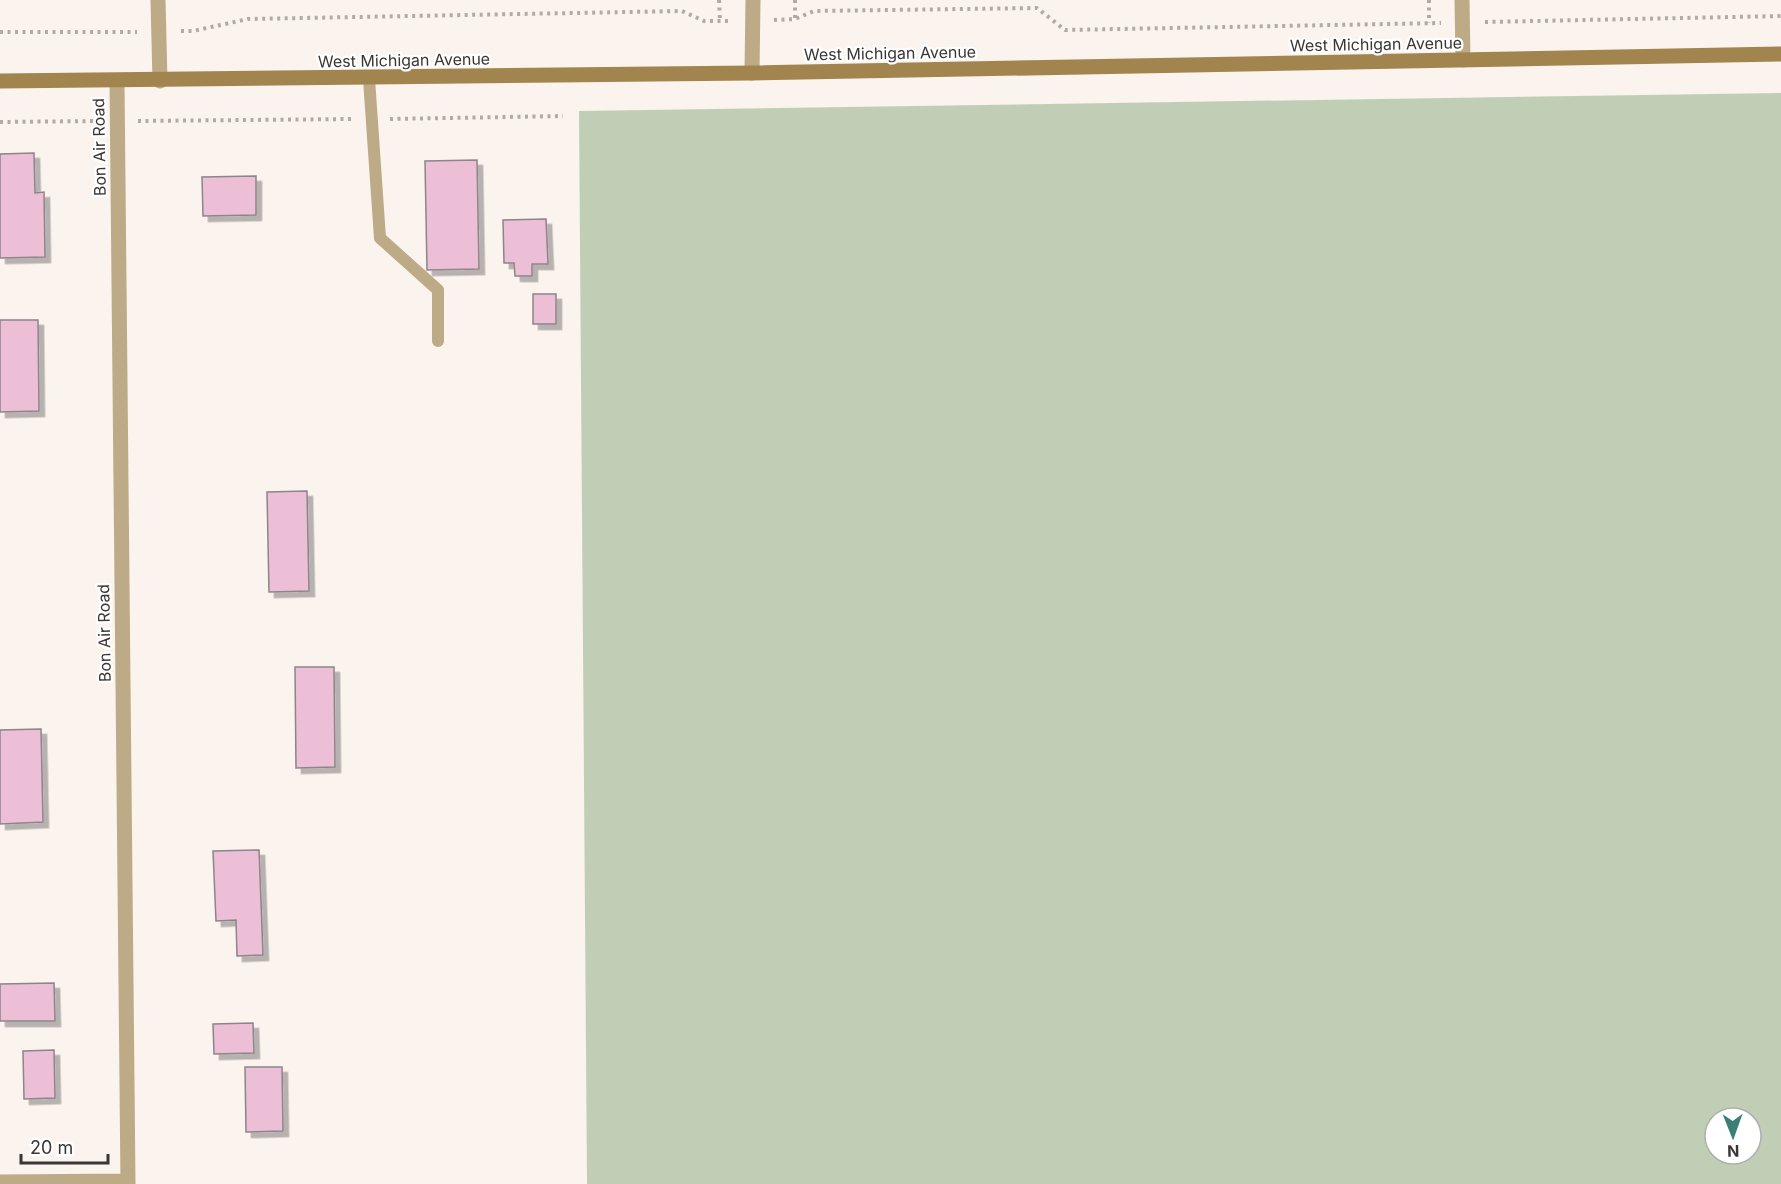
<svg xmlns="http://www.w3.org/2000/svg" width="1781" height="1184" font-family="Inter,sans-serif">
<defs>
<filter id="shadow"><feDropShadow dx="5.5" dy="5.5" stdDeviation="0" flood-color="#0004"/></filter>
</defs>
<rect width="100%" height="100%" fill="#faf3ee"/>
<!-- green -->
<path fill="#c1ceb6" fill-rule="evenodd" d="M1781,93V1184H587L579,111ZM1715,1118H1751V1154H1715Z"/>
<!-- building -->
<path fill="#ecbfd7" stroke="#8c8589" stroke-width="1.5" filter="url(#shadow)" d="M34,153L35,193L44,192L45,257L0,258V154Z
M477,160L479,269L427,270L425,161Z
M256,176V215L203,216L202,177Z
M546,219L548,264H532V276H515L514,263H504L503,220Z
M533,294H556V324H533Z
M0,320H38L39,411L0,412Z
M307,491L309,591L269,592L267,492Z
M295,667H334L335,767L296,768Z
M41,729L43,822L0,824V730Z
M259,850L263,955L237,956L236,920L216,921L213,851Z
M54,983L55,1021H0V984Z
M253,1023L254,1053L214,1054L213,1024Z
M54,1050L55,1098L24,1099L23,1051Z
M245,1067H282L283,1131L246,1132Z"/>
<g fill="none" stroke-linecap="round" stroke-linejoin="round">
<!-- path -->
<path stroke="#b1aba8" stroke-width="4" stroke-dasharray="3 4.5" stroke-linecap="butt" d="M719,0L720,21
M795,0V19
M1429,0V23
M774,20L795,19L814,11L1037,8L1065,30L1441,23
M1485,22L1781,16
M181,31H193L248,19L682,11L704,21H731
M0,32H137
M390,119L563,116
M138,121L353,119
M0,122L98,121"/>
<!-- lane -->
<path stroke="#bdaa86" stroke-width="12" d="M369,79L380,238L438,290V341"/>
<!-- street -->
<path stroke="#bdaa86" stroke-width="15" d="M158,0L160,81
M1462,0L1463,60
M752,73L753,0
M117,82L128,1184
M0,1182L128,1181"/>
<!-- secondary -->
<path stroke="#a2854e" stroke-width="15" d="M0,81L752,73L1781,54"/>
</g>
<g text-anchor="middle" stroke-width="4.5" stroke-linejoin="round" paint-order="stroke">
<!-- street labels -->
<g font-size="16" fill="#393735" stroke="#fff">
<text transform="translate(1376 44) rotate(-1)" y="6">West Michigan Avenue</text>
<text transform="translate(890 53) rotate(-1)" y="6">West Michigan Avenue</text>
<text transform="translate(404 60) rotate(-1)" y="6">West Michigan Avenue</text>
<text transform="translate(99 147) rotate(-91)" y="6">Bon Air Road</text>
<text transform="translate(104 633) rotate(-91)" y="6">Bon Air Road</text>
</g>
</g>
<!-- north arrow -->
<g transform="translate(1733 1136) rotate(179)"><circle r="28" fill="#ffffff" stroke="#b0afae" stroke-width="1.5"/>
<path d="M0-4.5L10 22L0 15L-10 22Z" fill="#3a8077"/>
<text y="-9" font-size="16" font-weight="bold" text-anchor="middle" fill="#393735">N</text>
</g>
<!-- scale -->
<path d="M21 1154v9h87v-9" fill="none" stroke="#393735" stroke-width="3"/>
<text x="30" y="1154" font-size="18" fill="#393735" stroke="#ffffff" stroke-width="4.5" paint-order="stroke">20 m</text>
</svg>
